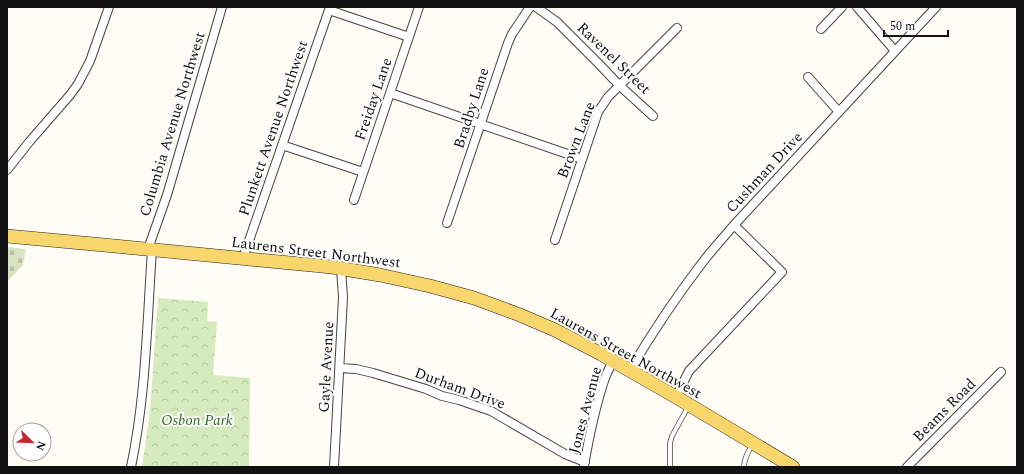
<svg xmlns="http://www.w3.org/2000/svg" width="1024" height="474" font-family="Spectral,serif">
<defs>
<pattern id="cemetery-stones" width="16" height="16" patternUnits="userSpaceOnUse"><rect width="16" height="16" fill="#d9e3c4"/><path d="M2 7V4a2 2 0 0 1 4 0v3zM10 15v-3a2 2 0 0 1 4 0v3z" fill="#b9c2a7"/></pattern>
<pattern id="park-crowns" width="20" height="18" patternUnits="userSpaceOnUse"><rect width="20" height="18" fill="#d5ebbd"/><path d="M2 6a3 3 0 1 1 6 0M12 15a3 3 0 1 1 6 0" fill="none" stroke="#b6c8a1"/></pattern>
</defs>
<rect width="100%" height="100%" fill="#fffdf5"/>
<!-- cemetery -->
<path fill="url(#cemetery-stones)" d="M7,247L26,249L23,265L7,282Z"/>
<!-- park -->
<path fill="url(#park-crowns)" d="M158,298L208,302L207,321L217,322L213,375L250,378L249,467H142L150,412Z"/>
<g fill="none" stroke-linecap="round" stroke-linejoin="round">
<!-- lane casing -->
<g stroke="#444" stroke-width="5.5">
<path id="lane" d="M670,467V443L672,436L688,407
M744,467C744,459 748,452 752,445"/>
</g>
<!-- street casing -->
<g stroke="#444" stroke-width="10">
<path id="street" d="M536,7L557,22L598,63L620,86L653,116
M857,7L895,51
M329,10L409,37
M821,29L842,7
M808,77L839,112
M390,93L582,159
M282,145L363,172
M7,170L30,141L70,95L78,84L90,61L109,7
M354,200L419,7
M447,223L508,43L512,34L530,7
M555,240L598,112L608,97L677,28
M148,249L167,195L222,7
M243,258L330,7
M340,368L356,369L373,373L426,389L442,396L459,400L491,411L565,454L585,462
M630,370C652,333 676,297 702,263C712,250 723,238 734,225L936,7
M676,397L689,371L782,272L734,225
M584,466C589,437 595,408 604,381C606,374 610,367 613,361
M131,467C146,396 147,322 152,250
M334,467L343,297L341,269
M907,467L1001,372"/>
</g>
<!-- primary casing -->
<g stroke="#222" stroke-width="14">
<path id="primary" d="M7,236L104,245L332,267L380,275L430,286L474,298L520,315L555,330L601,354L676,397L793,467"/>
</g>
<!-- lane -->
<use href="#lane" stroke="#fff" stroke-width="4"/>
<!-- street -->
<use href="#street" stroke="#fff" stroke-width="8"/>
<!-- primary -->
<use href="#primary" stroke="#f9d66b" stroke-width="13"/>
</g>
<g text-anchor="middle" stroke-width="4" stroke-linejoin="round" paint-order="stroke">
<!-- street labels -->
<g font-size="15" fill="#111" stroke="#fff">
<text transform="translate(614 58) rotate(44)" y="5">Ravenel Street</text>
<text transform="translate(373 99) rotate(-71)" y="5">Freiday Lane</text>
<text transform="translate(471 108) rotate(-72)" y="5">Bradby Lane</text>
<text transform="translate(172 124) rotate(-73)" y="5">Columbia Avenue Northwest</text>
<text transform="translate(273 128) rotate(-71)" y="5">Plunkett Avenue Northwest</text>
<text transform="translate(576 140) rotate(-69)" y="5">Brown Lane</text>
<text transform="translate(764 172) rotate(-47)" y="5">Cushman Drive</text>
<text transform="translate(316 252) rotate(7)" y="5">Laurens Street Northwest</text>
<text transform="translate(626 353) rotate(29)" y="5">Laurens Street Northwest</text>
<text transform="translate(326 367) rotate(-87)" y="5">Gayle Avenue</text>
<text transform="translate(460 388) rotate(20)" y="5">Durham Drive</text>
<text transform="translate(585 410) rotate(-75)" y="5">Jones Avenue</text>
<text transform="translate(944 410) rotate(-45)" y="5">Beams Road</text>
</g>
<!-- park labels -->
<g font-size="15" font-style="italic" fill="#2f6b1f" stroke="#fff">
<text x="197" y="425">Osbon Park</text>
</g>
</g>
<!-- border -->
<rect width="1024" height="474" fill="none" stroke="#111111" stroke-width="16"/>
<!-- north arrow -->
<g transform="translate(32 442) rotate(113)"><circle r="19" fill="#ffffff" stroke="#a0a0a0"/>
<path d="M0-3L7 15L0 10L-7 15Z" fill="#c4262e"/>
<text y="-6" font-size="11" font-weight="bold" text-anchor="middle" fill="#111111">N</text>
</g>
<!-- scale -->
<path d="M884 30v6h64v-6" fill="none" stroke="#111111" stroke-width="2"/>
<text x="890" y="30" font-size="12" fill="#111111" stroke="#ffffff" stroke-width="3" paint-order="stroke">50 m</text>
</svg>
